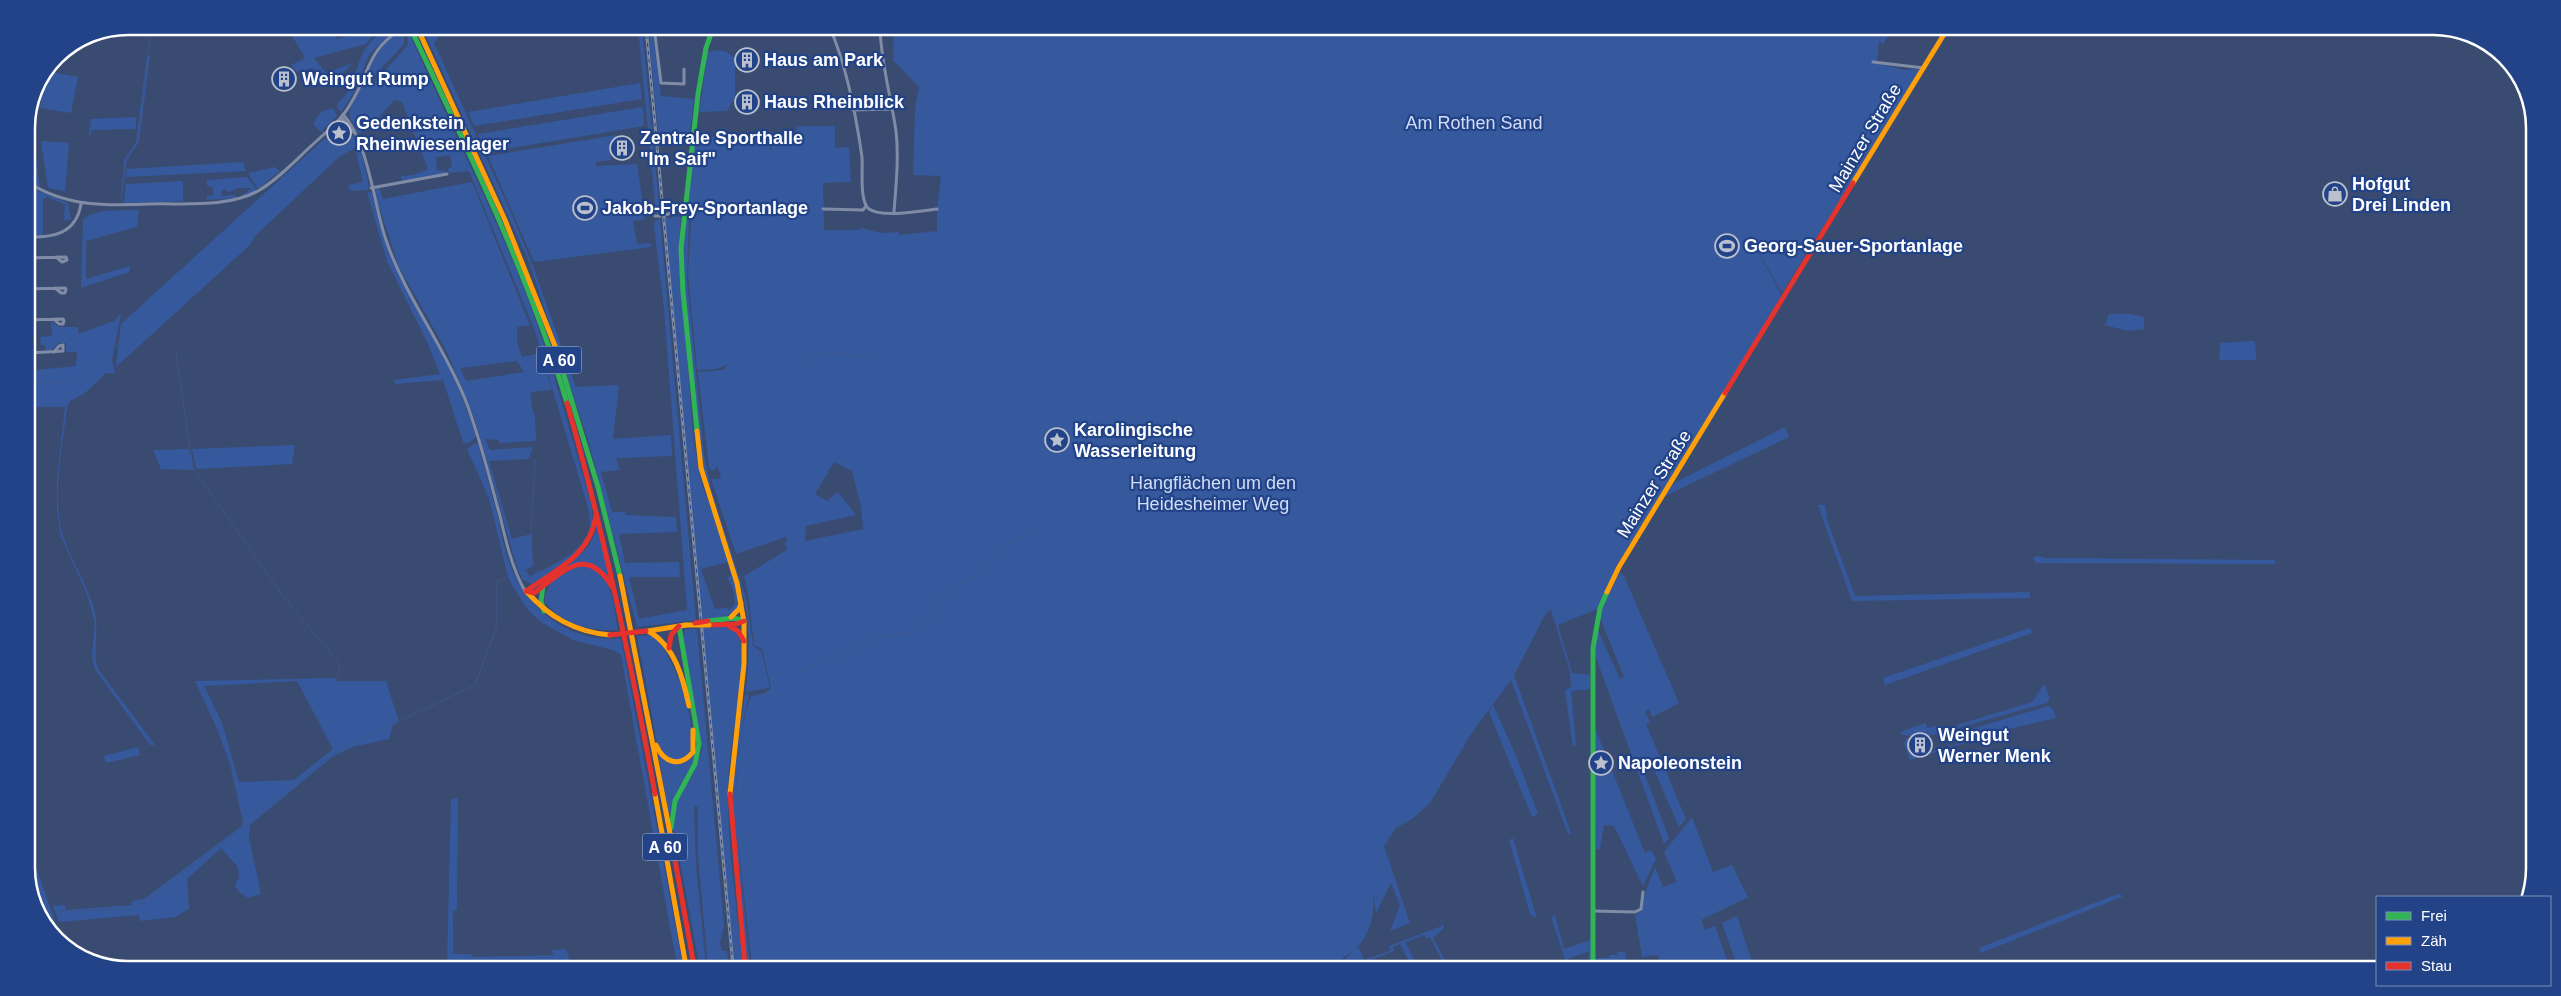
<svg xmlns="http://www.w3.org/2000/svg" width="2561" height="996" font-family="Helvetica,sans-serif">
<rect width="100%" height="100%" fill="#394b71"/>
<!-- green -->
<path fill="#36599e" fill-rule="evenodd" d="M287,27H333L337,39L380,27L366,44L314,58L326,73L352,63L331,87L313,68L297,72L291,65L305,58Z
M387,27H397L369,55L353,94L341,112L337,108V104C353,91 354,71 363,53C368,42 378,35 387,27Z
M422,27H445L434,43L509,208L531,261L576,387L619,385L613,439L671,435L672,456L616,458L620,470L601,472L612,512H625V515L676,517L677,532L619,534L625,563L679,562L680,577H629L639,619L687,610L664,309L654,226L655,221L660,218L696,620L637,627L589,443L529,262Z
M638,27H642L660,214L656,213Z
M648,27H652L661,96L694,99L690,133L681,132L680,145H667V140L659,142Z
M407,28C446,117 490,203 526,294C552,362 570,433 591,503C593,516 594,530 588,542C581,554 544,578 531,584L522,579L517,567L475,420L447,352L399,267L374,191L379,187L383,199L472,182L530,325L517,327V343L522,357L541,353L552,390L530,392L533,413L535,414L536,441L500,443L498,440L485,439L490,450L533,447L529,459L489,461L512,539L531,534L533,566L525,570L530,576C548,568 580,553 588,535C592,525 589,514 587,504L535,331L469,171L449,173L448,169L452,167L450,155L436,157L437,171L444,170L445,173L402,181L401,176L414,175L428,169L402,102L394,100L373,125L368,124L361,133H358L350,118L349,112C364,86 373,42 404,31V44L375,75L372,85L408,45ZM517,361L524,372L466,381L460,368Z
M894,28L1898,30L1896,34L1891,31L1883,44L1879,41L1877,63L1905,70L1918,69L1920,71L1782,293L1749,236L1782,296L1615,568L1621,561L1597,609L1558,625L1572,673L1590,675V689L1571,691L1576,745L1573,747L1565,690L1571,687L1570,672L1551,610L1557,604L1545,615L1514,675L1571,833L1568,834L1511,680L1471,734L1430,803L1412,819L1396,828L1384,846L1410,923L1390,931L1400,905L1391,883L1376,913L1373,890C1375,914 1372,930 1356,949L1359,948L1364,960L1390,951L1389,946L1442,926L1439,915L1444,928L1433,938L1449,967H1445L1430,937L1426,938L1424,935L1405,942L1418,967H1412L1400,944L1393,947L1394,951L1371,960L1375,967H1371L1368,961L1343,967L1344,960L1353,951L1343,958L1342,967L752,966C744,881 722,778 751,696L765,693L771,688L762,649L754,645L749,600L744,576L787,550L785,542L787,540L786,537L736,554L711,479H719L721,475L717,466L714,471L709,468L698,372L724,370L727,365L715,369L697,370L688,272L692,206L688,209V202L695,138L771,134L773,139L769,150H771L774,134L786,142L788,139V142L794,143L797,126H835V148L849,147L851,182L823,183L824,230H857L861,228L881,233L899,232V235L937,231V208L941,176L913,175L915,109L919,87L893,60ZM834,462L852,471L861,507L863,529L805,541L806,526L856,515L838,492L827,501L815,494Z
M718,50L727,52L735,59V97L727,111L699,112L708,52Z
M147,56H150L139,142L127,160L121,203L124,160L136,142Z
M47,71L78,77L71,113L40,108Z
M640,83L642,99L474,126L468,112Z
M643,107L644,126L487,152L478,134Z
M333,108L337,116L321,132L313,124L321,112Z
M136,117V129L92,130L91,135H89L91,119Z
M343,127C361,136 365,168 369,187L367,190L350,191L348,185L363,182L355,148L339,157L255,236L251,244L116,367L121,324L322,141Z
M617,135V140L609,142L611,160L596,162V166L637,164L645,219L633,221L637,244L650,243L651,247L534,262L488,156Z
M26,139L34,145L40,187L26,178Z
M41,141L69,143L65,191L48,188Z
M243,162L246,171L126,177L127,169Z
M275,167L280,171L258,189L248,173Z
M247,177L257,190L240,197L252,188H237L229,192L225,189L221,192L222,196L235,195L236,198L207,200V196L213,195V187L207,186V180Z
M183,181V201L125,203L124,201L126,184Z
M26,182L40,192L68,203L71,220H64L65,204L47,197L43,199V235H36L33,192L26,187Z
M367,192H371L392,259L452,371L476,434L475,438L467,444L463,442L443,380L395,384L394,380L440,374L428,344L387,261Z
M139,210L137,227L86,241V279L130,266L129,272L81,288L83,219C99,208 120,211 139,210Z
M687,212L689,217L687,280L704,455L712,493L747,601L753,646L761,651L769,683V688L746,692C748,665 751,637 746,609C737,561 714,516 703,468C695,434 694,397 691,363C687,314 677,260 687,212Z
M665,216L671,219L673,216L681,217C677,265 683,311 687,358C690,396 692,435 699,472C708,512 742,569 737,608C727,619 717,619 702,619ZM728,562L731,576L727,577L734,592L735,604L729,610L727,608L715,609L701,569Z
M121,313L112,360L115,373H106L85,393L70,401L67,407C63,447 51,496 63,536C71,561 87,583 94,609C100,631 92,651 98,669L155,745H150L94,668L92,655L95,623L87,594L61,537L57,511V478L65,407H34V398L26,399V371L76,366L77,352H66V343H58L52,350H45V345H41L40,337L52,336L51,321L59,327H78V334L114,321Z
M2109,314H2130L2144,317V329L2128,331L2105,325Z
M2255,341L2256,360H2219L2220,343Z
M1785,427L1789,437L1665,496L1674,483Z
M475,443L478,444C484,467 491,491 497,514C501,529 503,545 508,559C524,607 568,644 621,638L683,966H677L621,655L613,650L573,640L541,622L529,611L513,587L508,577L489,498L467,449Z
M295,445L292,464L196,469L192,449Z
M189,449L194,470L161,469L153,450Z
M1818,505H1825L1827,520L1855,596L2030,592V598L1852,601Z
M597,523L610,578C595,566 582,559 563,568C580,555 595,545 597,523Z
M2038,556L2045,558L2275,560V564L2036,563L2033,558Z
M581,566C614,569 613,605 618,630C590,631 563,625 545,602C544,580 564,572 581,566Z
M1620,572L1624,576L1679,703L1652,717L1649,709L1645,712L1650,722L1646,724L1686,819L1679,827L1648,756L1639,759L1669,838L1664,844L1595,655L1597,628L1620,679L1624,677L1600,618L1606,599Z
M727,626L737,633C749,656 734,723 731,749C722,820 736,895 743,966H734L703,628Z
M2030,628L2032,633L1885,685L1883,678Z
M689,629H697L724,925L720,943L722,951H727L729,966H709L707,957L698,856V807L694,806L696,866L706,966H697L698,958L674,829V815L679,796L694,773L702,750L683,637L685,630Z
M652,635C673,653 695,716 692,745C691,752 686,756 681,761H670L659,749L656,738L637,636Z
M335,678L336,681H386L399,722L393,725L389,739L352,747L332,757L250,825L249,837L261,894L248,898L240,893L235,886L239,877L238,867L221,848L187,879L189,909L175,917L140,921L139,915L59,922L53,906L65,905L66,910L132,905V901L144,899L242,826L243,821L231,768L218,731L195,681ZM297,681L333,749L294,780L239,782L222,723L204,686Z
M2044,684L2050,698L2047,703L1925,737L1902,735L1900,732L1926,723L1927,728L1940,725L1944,729L2032,702Z
M745,694L749,695C725,785 742,875 750,966H747L733,805V769Z
M1493,705L1517,758L1538,814L1532,817L1489,712Z
M2048,706L2053,709L2056,718L2009,729L1910,760L1904,743L1906,738L1924,739V742L1916,743L1918,750L1926,746L1930,752L1976,738L1974,728Z
M1595,728L1645,853L1651,850L1656,859L1643,886L1614,826L1604,825L1600,849H1596Z
M138,747L140,755L106,763L104,756Z
M695,751L697,755L676,794L669,816L658,753L678,765Z
M458,798L457,910L453,911V954H471L473,957L553,955L552,950L566,949L571,965H556L555,962L447,965L451,799Z
M1692,817L1713,872L1732,865L1748,897L1701,920L1705,930L1715,926L1730,968H1661L1658,955L1642,957L1635,915L1641,911L1645,893L1655,867L1663,887L1677,882L1664,852Z
M1513,838L1537,919L1530,914L1509,840Z
M26,839L62,941L47,930L26,875Z
M2120,893L2122,897L1981,953L1979,948Z
M1590,912L1591,968H1589V951L1568,959L1571,968H1568L1551,917L1555,915L1564,949L1590,940Z
M1737,916L1754,968H1738L1722,923Z
M1617,952H1625L1628,968H1596V958H1610V955H1617Z"/>
<g fill="none" stroke-linecap="round" stroke-linejoin="round">
<!-- stream -->
<path stroke="#3e5587" stroke-width="1" d="M427,34L433,27
M356,129L414,50
M121,200L125,160L138,142L151,26
M176,354L193,468L283,596L338,662L340,670L337,678
M800,369C822,343 840,353 869,359
M26,384L77,381L350,134
M531,567L533,566L531,531L535,460
M799,671L882,637L917,631L937,606L943,595L956,585L974,578L1007,544L1029,532
M200,686L213,710L229,758L244,825
M60,911L128,909L144,902L244,827L330,756L353,743L475,685L496,629L497,581L506,579
M42,915L49,914"/>
<!-- street -->
<path stroke="#808ca6" stroke-width="3" d="M654,27L661,83L684,84V69
M830,28C847,67 856,115 862,157C863,169 859,201 869,209C882,218 921,211 937,209
M880,28C881,63 891,97 896,131C899,158 896,185 894,212
M1873,62L1924,68
M853,110L892,109
M343,114C369,144 373,202 386,240C405,296 443,344 465,399C480,437 489,477 500,516C506,542 512,568 525,591
M341,117L353,132
M331,127H347
M26,181C65,207 105,206 150,204C184,203 227,208 258,191C277,180 294,162 310,147C324,134 342,120 351,103C372,69 365,53 403,27
M371,188L447,174
M823,209L863,210L866,206
M665,215L684,209
M655,216H660
M26,237C53,238 76,234 81,204
M26,258L66,257L67,260L62,262L56,257
M26,289L65,288L66,289L65,293H61L55,288
M54,319L59,324H63L64,321L63,319L26,320L28,353L63,351V345L59,346L54,352
M1593,911L1635,912L1641,909L1643,892"/>
<!-- fast -->
<path stroke="#30b455" stroke-width="5" d="M410,27C468,150 528,273 567,403
M555,346L598,487L620,576
M697,431L683,292L681,248L698,94L706,48L713,28
M543,586L541,601L544,611
M708,621L734,618L744,621
M671,828L675,801L695,764L699,744L679,626
M1593,968V648L1600,608L1607,592"/>
<!-- slow -->
<path stroke="#ff9f0a" stroke-width="5" d="M417,27L505,220L555,346
M1853,183L1946,31
M697,431L701,468L737,583L744,622V664L730,794
M620,576L671,838
M526,591C549,617 575,632 610,635
M1607,592L1619,567L1725,393
M731,617L739,609L741,603
M648,631L686,625
M648,631C675,646 683,678 689,706
M656,745C664,763 680,768 693,752V730
M655,794L686,966"/>
<!-- jam -->
<path stroke="#e5322d" stroke-width="5" d="M1725,393L1853,183
M567,403C604,532 631,662 655,794
M526,591L534,593C565,570 587,544 613,588
M526,591C556,570 591,555 596,515
M726,624L738,631L744,641
M709,625L736,624L744,621
M669,648L671,635L679,626
M730,794L745,966
M671,838L694,966"/>
<!-- rail casing -->
<g stroke="#808ca4" stroke-width="3">
<path id="rail" d="M646,27L733,966"/>
</g>
<!-- rail -->
<use href="#rail" stroke="#224388" stroke-width="1" stroke-dasharray="4" stroke-linecap="butt"/>
<!-- slow-bridge -->
<path stroke="#ff9f0a" stroke-width="5" d="M686,625H709"/>
<!-- jam-bridge -->
<path stroke="#e5322d" stroke-width="5" d="M695,623L708,621
M610,635L646,631"/>
</g>
<!-- icons -->
<defs>
<g id="building-ring" transform="scale(1.25)"><circle r="9.5" fill="#224388" stroke="#bac0cd" stroke-width="1.5"/><path d="M-4-6H4V6H1V3H-1V6H-4ZM-2.5-4.3h1.7v1.8h-1.7ZM.8-4.3h1.7v1.8H.8ZM-2.5-1h1.7V.8h-1.7ZM.8-1h1.7V.8H.8Z" fill="#bac0cd"/></g>
<g id="sight-ring" transform="scale(1.25)"><circle r="9.5" fill="#224388" stroke="#bac0cd" stroke-width="1.5"/><path d="M0-6L1.8-2.2L6-1.7L2.9 1.2L3.7 5.4L0 3.3L-3.7 5.4L-2.9 1.2L-6-1.7L-1.8-2.2Z" fill="#bac0cd"/></g>
<g id="shop-ring" transform="scale(1.25)"><circle r="9.5" fill="#224388" stroke="#bac0cd" stroke-width="1.5"/><path d="M-5-2.5h2.3a2.7 3.5 0 0 1 5.4 0H5L5.5 6h-11ZM-1.5-2.5h3a1.5 2.3 0 0 0-3 0Z" fill="#bac0cd"/></g>
<g id="stadium-ring" transform="scale(1.25)"><circle r="9.5" fill="#224388" stroke="#bac0cd" stroke-width="1.5"/><path d="M0-5a6.5 5 0 1 0 0 10a6.5 5 0 1 0 0-10ZM-3.5-1.8h7v3.6h-7Z" fill="#bac0cd"/></g>
</defs>
<g fill-rule="evenodd">
<use href="#building-ring" x="747" y="60"/>
<use href="#building-ring" x="284" y="79"/>
<use href="#building-ring" x="747" y="102"/>
<use href="#sight-ring" x="339" y="133"/>
<use href="#building-ring" x="622" y="148"/>
<use href="#shop-ring" x="2335" y="194"/>
<use href="#stadium-ring" x="585" y="208"/>
<use href="#stadium-ring" x="1727" y="246"/>
<use href="#sight-ring" x="1057" y="440"/>
<use href="#building-ring" x="1920" y="745"/>
<use href="#sight-ring" x="1601" y="763"/>
</g>
<g text-anchor="middle" stroke-width="4.5" stroke-linejoin="round" paint-order="stroke">
<!-- shield labels -->
<g fill="#224388" stroke="#bdc7db" stroke-width="1">
<rect x="536.5" y="346.5" width="45" height="27" rx="4"/>
<rect x="642.5" y="833.5" width="45" height="27" rx="4"/>
</g>
<g font-size="16" font-weight="bold" fill="#fff">
<text x="559" y="366">A 60</text>
<text x="665" y="853">A 60</text>
</g>
<!-- poi labels -->
<g font-size="18" font-weight="bold" fill="#fff" stroke="#224388" text-anchor="start">
<text x="764" y="66">Haus am Park</text>
<text x="302" y="85">Weingut Rump</text>
<text x="764" y="108">Haus Rheinblick</text>
<text x="356" y="129">Gedenkstein<tspan x="356" dy="21">Rheinwiesenlager</tspan></text>
<text x="640" y="144">Zentrale Sporthalle<tspan x="640" dy="21">"Im Saif"</tspan></text>
<text x="2352" y="190">Hofgut<tspan x="2352" dy="21">Drei Linden</tspan></text>
<text x="602" y="214">Jakob-Frey-Sportanlage</text>
<text x="1744" y="252">Georg-Sauer-Sportanlage</text>
<text x="1074" y="436">Karolingische<tspan x="1074" dy="21">Wasserleitung</tspan></text>
<text x="1938" y="741">Weingut<tspan x="1938" dy="21">Werner Menk</tspan></text>
<text x="1618" y="769">Napoleonstein</text>
</g>
<!-- park labels -->
<g font-size="18" fill="#d2def7" stroke="#224388">
<text x="1474" y="129">Am Rothen Sand</text>
<text x="1213" y="489">Hangflächen um den<tspan x="1213" dy="21">Heidesheimer Weg</tspan></text>
</g>
<!-- street labels -->
<g font-size="18" fill="#fff" stroke="#224388">
<text transform="translate(1865 138) rotate(-59)" y="6">Mainzer Straße</text>
<text transform="translate(1654 484) rotate(-58)" y="6">Mainzer Straße</text>
</g>
</g>
<!-- crop -->
<path d="M0 0H2561V996H0ZM128 35H2433A93 93 0 0 1 2526 128V868A93 93 0 0 1 2433 961H128A93 93 0 0 1 35 868V128A93 93 0 0 1 128 35Z" fill="#224388" fill-rule="evenodd"/>
<path fill="none" stroke="#fff" stroke-width="2.5" d="M128 35H2433A93 93 0 0 1 2526 128V868A93 93 0 0 1 2433 961H128A93 93 0 0 1 35 868V128A93 93 0 0 1 128 35Z"/>
<!-- legend -->
<rect x="2376" y="896" width="175" height="90" fill="#224388" stroke="#7a8eb8"/>
<rect x="2386" y="912" width="25" height="8" fill="#30b455" stroke="#7a8eb8"/>
<text x="2421" y="921" font-size="15" fill="#ffffff">Frei</text>
<rect x="2386" y="937" width="25" height="8" fill="#ff9f0a" stroke="#7a8eb8"/>
<text x="2421" y="946" font-size="15" fill="#ffffff">Zäh</text>
<rect x="2386" y="962" width="25" height="8" fill="#e5322d" stroke="#7a8eb8"/>
<text x="2421" y="971" font-size="15" fill="#ffffff">Stau</text>
</svg>
